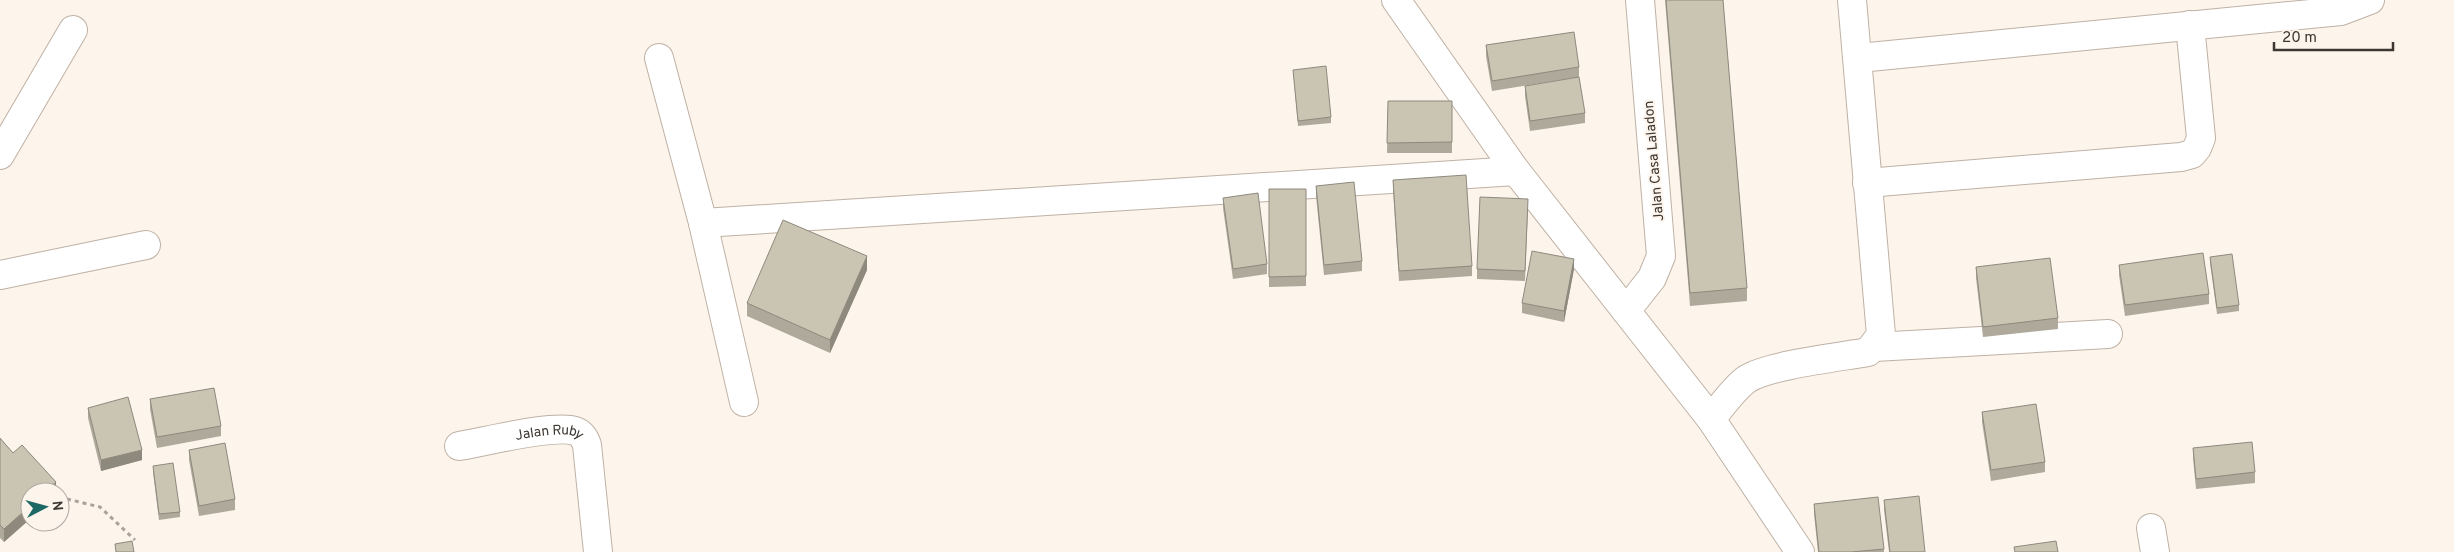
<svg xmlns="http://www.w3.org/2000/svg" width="2454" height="552" font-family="Overpass,sans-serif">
<rect width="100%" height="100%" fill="#fdf4ec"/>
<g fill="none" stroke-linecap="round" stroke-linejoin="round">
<!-- street casing -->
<g stroke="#bfb1a4" stroke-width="30">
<g id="street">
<path d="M1396,0L1516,171L1711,419L1800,552"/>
<path d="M659,58L703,223L744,402"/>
<path d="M1859,58L2341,11L2370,0"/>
<path d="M0,155L73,30"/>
<path d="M1867,183L2181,157L2192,154L2197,148L2201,138L2190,25"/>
<path d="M703,223L1516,171"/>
<path d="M0,275L146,245"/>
<path d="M1626,311L1652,278L1661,256L1640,0"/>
<path d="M1874,347L2108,334"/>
<path d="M1711,419C1722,406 1733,389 1747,379C1769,365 1840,357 1868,352L1881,335L1852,0"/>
<path id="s1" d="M459,446C484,442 554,424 575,431C581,433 585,439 587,445L598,552"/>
<path d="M2151,528L2155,552"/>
</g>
</g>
<!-- path -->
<path stroke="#aaa29b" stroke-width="3" stroke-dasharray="4 4" stroke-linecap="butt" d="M67,499L100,507L135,540"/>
<!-- street -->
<use href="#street" stroke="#fff" stroke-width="28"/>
</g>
<!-- wall -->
<path fill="#aea99a" d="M1665,0H1723L1747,288V301L1690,306Z
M1486,45L1579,67V77L1492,91L1486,56Z
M1293,70L1331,117V123L1298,126Z
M1525,86L1585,113V123L1530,131L1525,96Z
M1388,101H1452V153H1387Z
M1393,180L1472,266V276L1399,281L1393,190Z
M1316,186L1362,261V271L1324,275L1316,196Z
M1269,189H1306V286L1269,287Z
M1223,198L1267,264V274L1233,279L1223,208Z
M1528,209L1525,281L1477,279V269Z
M2210,257L2239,305V311L2217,314L2210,263Z
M2119,265L2209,294V304L2125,316L2119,275Z
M1976,267L2058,318V329L1983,337L1976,278Z
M1574,269L1564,322L1522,313V303Z
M867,270L830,353L747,316V303Z
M150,399L221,426V436L157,448L150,409Z
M88,408L142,460L101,471L88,418Z
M1982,412L2045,462V472L1991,481L1982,422Z
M0,438L13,453L56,492H30V519L4,542L0,538Z
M2193,448L2255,472V483L2196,489L2193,458Z
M189,450L235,499V510L199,516L189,460Z
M153,466L180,512V517L159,520L153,472Z
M1884,500L1925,552H1889L1884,510Z
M1814,504L1884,549V552H1818L1814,514Z"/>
<!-- shaded-wall -->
<path fill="#8d897d" d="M867,256V270L830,353V340Z
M1574,259V269L1564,322V311Z
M142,450V460L101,471V460Z
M56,482V492H45Z
M30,506V519L4,542V529Z"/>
<!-- building -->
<path fill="#cac4b3" stroke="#8d897d" d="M1666,0H1723L1747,288L1690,293Z
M1574,32L1579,67L1492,81L1486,45Z
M1326,66L1331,117L1298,121L1293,70Z
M1579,77L1585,113L1530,121L1525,86Z
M1388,101H1452V142L1387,143Z
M1466,175L1472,266L1399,271L1393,180Z
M1354,182L1362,261L1324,265L1316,186Z
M1269,189H1306V276L1269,277Z
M1258,193L1267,264L1233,269L1223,198Z
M1480,197L1528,199L1525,271L1477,269Z
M783,220L867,256L830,340L747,303Z
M1532,251L1574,259L1564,311L1522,303Z
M2203,253L2209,294L2125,305L2119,265Z
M2232,254L2239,305L2217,308L2210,257Z
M2050,258L2058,318L1983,327L1976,267Z
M214,388L221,426L157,437L150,399Z
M128,397L142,450L101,460L88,408Z
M2036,404L2045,462L1991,470L1982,412Z
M0,438L13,453L22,445L56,482L45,492H30V506L4,529L0,525Z
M2252,442L2255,472L2196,479L2193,448Z
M225,443L235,499L199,506L189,450Z
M173,463L180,512L159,514L153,466Z
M1919,496L1925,552H1890L1884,500Z
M1878,497L1884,549L1851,552H1819L1814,504Z
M132,541L134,552H116L115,544Z
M2056,541L2058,552H2015L2014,547Z"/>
<g text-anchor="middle" stroke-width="4" stroke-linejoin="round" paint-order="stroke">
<!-- street labels -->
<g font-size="14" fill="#3d3732" stroke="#fdf4ec">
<text transform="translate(1653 161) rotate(-95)" y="5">Jalan Casa Laladon</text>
<text dy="5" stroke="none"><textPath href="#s1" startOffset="92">Jalan Ruby</textPath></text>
</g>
</g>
<!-- north arrow -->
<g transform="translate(45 507) rotate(84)"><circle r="24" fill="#fdf4ec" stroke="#b0a8a2"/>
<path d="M0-4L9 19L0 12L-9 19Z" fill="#1c6865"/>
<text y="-8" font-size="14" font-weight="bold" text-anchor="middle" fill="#3d3732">N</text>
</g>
<!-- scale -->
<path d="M2274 42v8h119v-8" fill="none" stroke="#3d3732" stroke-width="2.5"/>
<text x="2282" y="42" font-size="15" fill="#3d3732" stroke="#fdf4ec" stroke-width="4" paint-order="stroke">20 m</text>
</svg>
